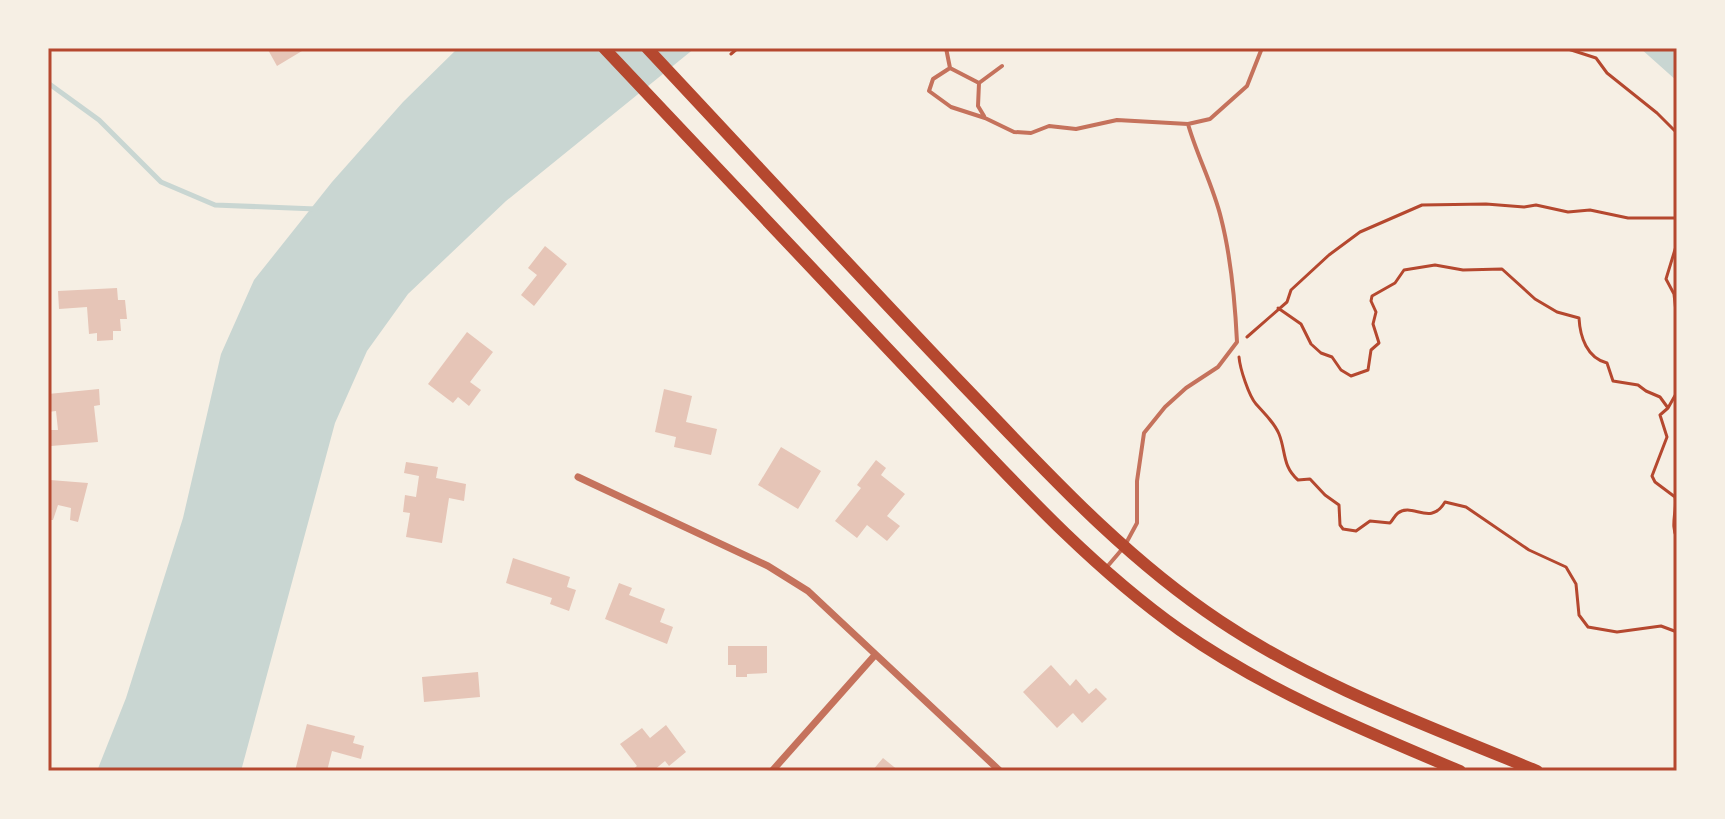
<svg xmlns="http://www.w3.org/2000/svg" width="1725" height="819" font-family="Quicksand,sans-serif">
<rect width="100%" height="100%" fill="#f6efe4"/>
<!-- water -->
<path fill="#c9d6d2" d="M458,48H695L506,201L408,294L367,351L335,423L241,771H97L126,698L183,518L221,354L254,280L332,182L403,102Z
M1640,48H1677V81Z"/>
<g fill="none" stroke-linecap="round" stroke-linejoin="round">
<!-- stream -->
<path stroke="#c9d6d2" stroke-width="5" d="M48,83L99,120L161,182L215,205L316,209"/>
</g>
<!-- building -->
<path fill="#e6c5b7" d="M267,48H307L277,66Z
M545,246L567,264L534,306L521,295L537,275L528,268Z
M117,288L118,300H125L127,319H120L121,331H113V340L97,341V333L89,334L87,307L59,309L58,291Z
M467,332L493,352L470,382L481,390L469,406L458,397L453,403L428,384Z
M99,389L100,405L94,406L98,442L51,446L49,430H58L56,411L48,412V394Z
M664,389L692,396L686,422L717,429L711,455L674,447L676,437L655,432Z
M781,447L821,471L798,509L758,485Z
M876,460L886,468L881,475L905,494L887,516L900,526L887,541L867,525L857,538L835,521L861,488L857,485Z
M406,462L438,467L436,478L466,484L464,501L449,498L442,543L406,537L410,513L403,512L405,495L416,497L419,476L404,473Z
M50,480L88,483L78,522L70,520L71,508L58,505L53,520H48Z
M513,558L570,577L567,587L576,590L569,611L550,604L552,598L506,583Z
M619,583L632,588L629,595L665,609L660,622L673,627L667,644L605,619Z
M728,646H767V673L747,674V677H736V665H728Z
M1051,665L1070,686L1076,679L1089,694L1096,688L1107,699L1082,723L1073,713L1057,728L1023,692Z
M478,672L480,697L424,702L422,677Z
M307,724L355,736L353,743L364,746L361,759L332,751L327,771H295Z
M666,725L686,752L669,766L665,761L653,771H631L637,766L620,744L642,728L650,738Z
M883,758L899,771H872Z"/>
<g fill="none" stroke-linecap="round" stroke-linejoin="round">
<!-- path -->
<path stroke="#b5482f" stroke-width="3" d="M1565,48L1596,58L1607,73L1657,113L1677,133
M731,54L738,48
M1677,243L1666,279L1674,294L1677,321
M1278,308L1301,324L1311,344L1321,353L1332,357L1341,370L1351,376L1368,370L1371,350L1379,343L1373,324L1376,312L1371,301L1372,296L1395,283L1404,270L1435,265L1463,270L1502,269L1535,299L1557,312L1579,318C1580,337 1587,358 1607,363L1613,381L1638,385L1646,391L1660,397L1668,408
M1247,337L1287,302L1291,290L1329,255L1360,232L1422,205L1486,204L1524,207L1536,205L1568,212L1590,210L1628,218H1677
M1239,357C1240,369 1249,396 1256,404C1265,414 1274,422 1279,434C1286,451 1282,466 1298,480L1310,479L1325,495L1339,505L1340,525L1343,529L1356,531L1370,521L1390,523C1393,520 1394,516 1398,513C1413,502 1430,527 1445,502L1466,507L1529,550L1566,567L1576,584L1579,615L1588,627L1617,632L1661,626L1677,632
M1677,392L1668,408L1660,415L1667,437L1652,476L1655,482L1675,497C1677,511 1670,526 1677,538"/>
<!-- service -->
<path stroke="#c5725c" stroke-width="4" d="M946,48L950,68
M979,83L950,68L933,79L929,91L951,107L985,118L1014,132L1031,133L1049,126L1076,129L1117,120L1188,124L1210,119L1247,86L1262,48
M984,116L978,106L979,83L1002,66
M1106,568L1124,547L1137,523V481L1144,433L1165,407L1186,388L1218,367L1237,342C1235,301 1231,257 1221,218C1213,185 1197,156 1188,124"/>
<!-- minor -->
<path stroke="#c5725c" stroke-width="7" d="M578,477L768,566L808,591L1000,771
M772,771L875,655"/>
<!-- trunk -->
<path stroke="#b5482f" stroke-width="12" d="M604,48C710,161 817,273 923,386C1005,472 1083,561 1180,630C1267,691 1363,730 1460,771
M647,48C752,160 856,273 962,384C1043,468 1122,556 1220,621C1317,686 1429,726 1537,771"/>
</g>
<!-- border -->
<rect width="1725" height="819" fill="none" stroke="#f6efe4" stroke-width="100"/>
<rect x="50" y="50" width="1625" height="719" fill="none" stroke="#b5482f" stroke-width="3"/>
</svg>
